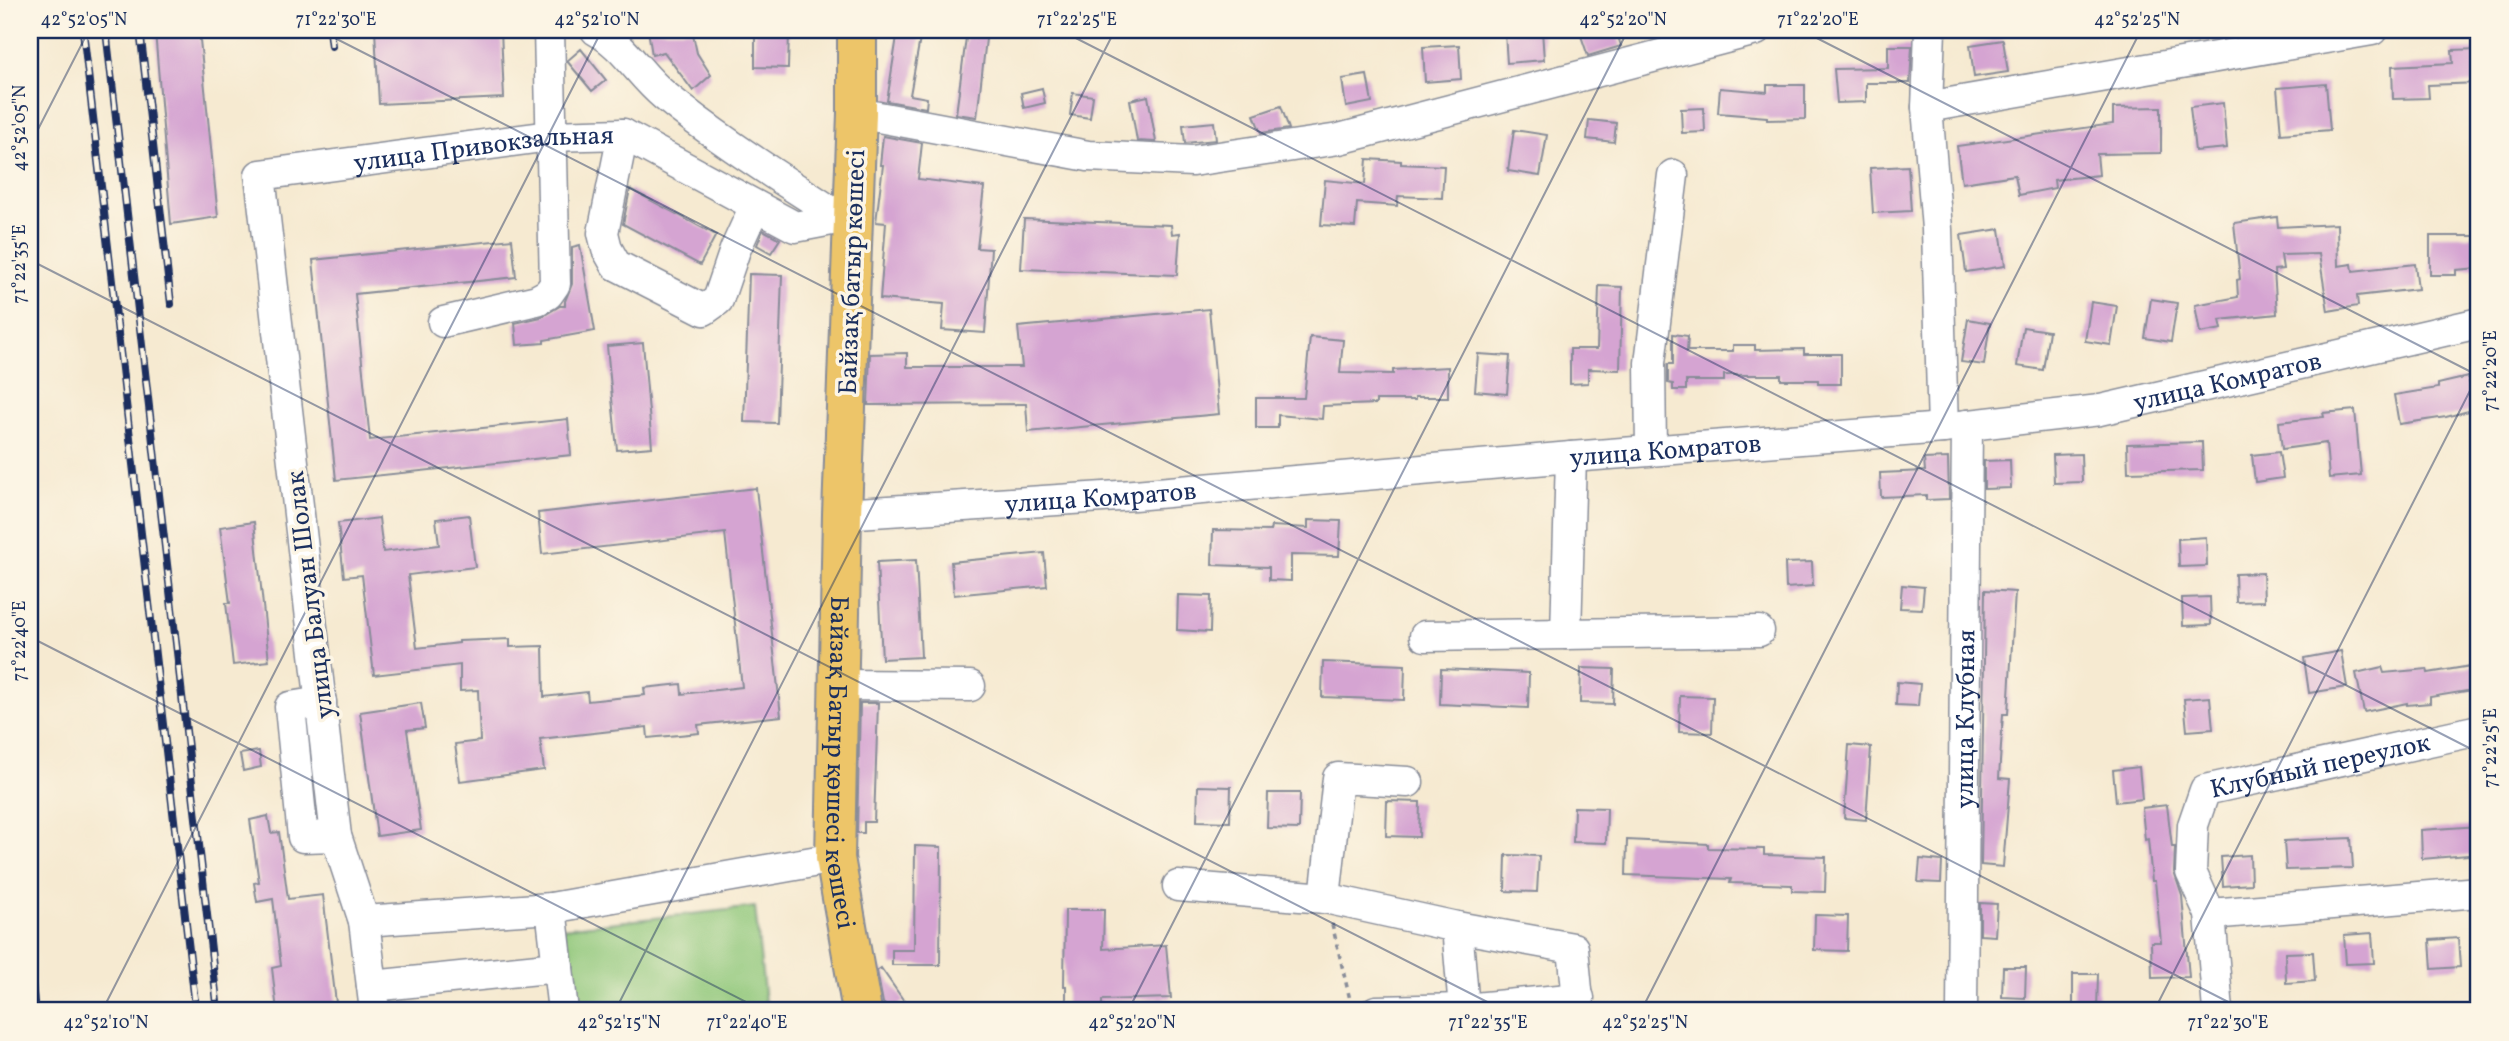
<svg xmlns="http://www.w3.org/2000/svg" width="2509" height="1041" font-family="Vollkorn,serif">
<rect width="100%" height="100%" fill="#fcf5e5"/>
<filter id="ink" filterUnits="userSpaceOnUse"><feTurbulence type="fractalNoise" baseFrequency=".0143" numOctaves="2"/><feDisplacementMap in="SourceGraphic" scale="14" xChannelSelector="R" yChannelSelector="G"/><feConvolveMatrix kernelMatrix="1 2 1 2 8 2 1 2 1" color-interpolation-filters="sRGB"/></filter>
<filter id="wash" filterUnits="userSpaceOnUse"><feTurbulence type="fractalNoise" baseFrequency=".00686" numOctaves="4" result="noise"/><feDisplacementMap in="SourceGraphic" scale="28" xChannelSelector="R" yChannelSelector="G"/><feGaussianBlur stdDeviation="1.57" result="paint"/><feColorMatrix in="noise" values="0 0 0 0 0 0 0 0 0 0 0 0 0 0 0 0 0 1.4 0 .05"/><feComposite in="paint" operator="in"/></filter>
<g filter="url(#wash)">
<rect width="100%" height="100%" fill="#f6ead1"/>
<!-- green -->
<path fill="#90c77a" stroke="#567b6c" stroke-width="2" d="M755,907L766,1011H572L563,928Z"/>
<g id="blocks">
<!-- building -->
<path fill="#d5a4d2" d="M169,30H199L218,217L171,224L155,31Z
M375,30H501L504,98L379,104Z
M648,30H692L697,53L711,75L693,91L664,52L652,55Z
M755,30H789L788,68L755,67Z
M898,30L921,33L910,95L927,98L926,108L887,101Z
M967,30H987L977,117L956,114Z
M1542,30L1544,60L1507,63L1505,33Z
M1579,30H1616L1621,46L1588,56Z
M2003,40L2008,72L1974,77L1970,45Z
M1459,45L1461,79L1425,82L1423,47Z
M1888,46H1912L1910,83H1866V102L1837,103L1834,69L1888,68Z
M581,49L606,80L592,91L567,61Z
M2479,49V83L2428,85L2429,98L2393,99L2392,66L2453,63L2452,50Z
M1367,75L1372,102L1346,107L1342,79Z
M2326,84L2330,130L2281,134L2277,88Z
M1767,85H1805V119L1767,120V117L1718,113L1720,88L1767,92Z
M1042,88L1045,103L1024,108L1021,93Z
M1073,93L1093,96L1090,118L1070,115Z
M1148,96L1156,142L1137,141L1130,100Z
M2223,103L2227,148L2195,151L2190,107Z
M1281,106L1289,129L1261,133L1254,115Z
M2161,107V153L2097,154L2099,175L2054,180L2055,188L2019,195L2015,175L1962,183L1957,146L2113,124V108Z
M1704,108L1705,132L1682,133L1681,109Z
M1589,120L1616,123L1614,142L1587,139Z
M1214,122L1216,140L1185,143L1183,125Z
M1514,130L1547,135L1540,176L1508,171Z
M883,136L922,143L918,179L984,187L977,248L991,249L985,333L942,330L944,304L880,299L886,223L876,222L883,165H880Z
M1367,159L1401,161V164L1444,166L1442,198L1398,196L1397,206L1357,203L1355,227L1321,225L1325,180L1365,184Z
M1908,166L1911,211L1873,213L1870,168Z
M630,189L716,235L700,265L623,224Z
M2277,217L2278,227L2337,224L2338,266L2352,264L2353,271L2415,264L2418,289L2357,296L2358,306L2328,311L2319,254L2281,255L2283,269L2274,270L2277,314L2220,320L2222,329L2200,333L2195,305L2238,297L2237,280L2240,279L2234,223Z
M1024,219L1171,225L1172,234L1180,233L1177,275L1021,269Z
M2000,229L2005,266L1966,272L1961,235Z
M763,230L780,239L771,253L757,245Z
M2430,236H2479V268L2456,270V275H2430Z
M512,239L516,277L355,294L370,440L568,419L571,455L336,480L313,260Z
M580,245L595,331L544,340V343L517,345L515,323L541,317L560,306H565V301L572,284V247Z
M749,274L782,275L777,423L744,422Z
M1599,286L1622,287L1620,370L1588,369V383L1570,384V349H1597Z
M2151,299L2177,303L2171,342L2145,338Z
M2091,302L2117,306L2111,345L2085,341Z
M1209,309L1219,414L1028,432L1026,404L868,405L870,354L907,353V367H1022L1018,327Z
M1968,319L1990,323L1984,365L1961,362Z
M2023,327L2049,331L2043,370L2017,366Z
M1673,334L1688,336L1687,351H1733V345H1755V350L1804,349V354H1841V384H1818V380H1781V375H1724V381H1686V390H1673V384L1668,383V364H1673Z
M1310,337L1343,340L1340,373L1393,374V370L1448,367V397H1415V400H1376V404L1323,406L1322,419L1278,415V428H1256V398H1304Z
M643,343L652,447L617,450L607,346Z
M1478,354L1510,356L1507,394L1475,391Z
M2468,377L2476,409L2446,417L2399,424L2394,395L2438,388V384Z
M2355,410L2361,475L2329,478L2326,443L2282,449L2279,422L2324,417L2323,413Z
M2202,442L2203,470L2128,472L2127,444Z
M2279,452L2283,478L2255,482L2252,455Z
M2081,454L2082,482L2054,483L2053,455Z
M1948,458L1949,499L1926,500V495L1881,497L1880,473L1925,471L1924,459Z
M2010,460L2011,488L1984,489V461Z
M756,488L781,716L698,725L699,733L648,738L647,727L540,739L544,770L460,781L455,744L480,741L478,690L460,691V665L374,675L362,575L344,577L338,523L379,518L383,552L439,545L436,519L469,515L475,567L408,575L417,648L459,643V641L510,639V647L543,646L544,697L587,692L588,701L645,695L644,688L681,684L682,694L742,687L725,533L542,554L538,513Z
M1308,520L1341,521L1339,556L1291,555V581L1269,580V567L1212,565L1213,530L1270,531L1271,526L1308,528Z
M254,522L269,661L233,665L226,603H230L220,527Z
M2206,537L2207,566L2179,567L2178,539Z
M1044,553L1047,586L954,595L951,562Z
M916,560L921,657L882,659L877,562Z
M1812,562L1813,586L1786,588L1785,563Z
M2263,573L2264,601L2236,602L2235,574Z
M1902,585L1924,587L1922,609L1900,608Z
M1985,590L2015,592L2008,714H2003L1999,778L2010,779L2003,867L1981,865Z
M1178,595L1211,596L1210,632L1177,630Z
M2210,597L2211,625L2183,626L2182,598Z
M2341,651L2347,687L2309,693L2304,658Z
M1323,662L1405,665L1404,700L1322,697Z
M2477,665L2479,689L2430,697V703L2407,705V703L2364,712L2356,673L2382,667L2384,673L2427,669L2428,673Z
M1581,668L1614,669L1613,704L1580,703Z
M1441,669L1529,673L1528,708L1440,704Z
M1897,682L1920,684L1918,706L1896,705Z
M1680,696L1713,697L1712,733L1679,732Z
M2210,697L2213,729L2187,731L2184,699Z
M421,703L425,728L407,730L421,830L377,836L360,712Z
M860,703H878L874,822H864V833H857Z
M1849,745L1871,747L1866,820L1844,818Z
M259,751L261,767L243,771L240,754Z
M2139,767L2142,799L2116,802L2113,770Z
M1198,786L1231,787L1230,822L1197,821Z
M1268,793H1300L1299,829L1267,828Z
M1387,801L1420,802L1419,837L1386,836Z
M2167,805L2172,847H2175L2174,872L2182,896L2189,977L2152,978L2151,942H2161L2155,881H2152L2148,839L2145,840L2142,808Z
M1574,807L1607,808L1606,843L1573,842Z
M268,816L271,833L279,832L288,899L323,895L337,1011H277L272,968L281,966L273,899L257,902L254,883L259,882L250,820Z
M2479,826V854L2422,859L2421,830Z
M2351,838L2353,868L2286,870L2284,841Z
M1627,840L1708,844V848L1764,849V855L1826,857L1825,892L1792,891V885L1730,883L1731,879L1626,875Z
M915,846L941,847L940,965H892V950H914Z
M1506,855L1539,856L1537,892L1505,891Z
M2250,855L2251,884L2223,886L2221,857Z
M1920,859L1942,861L1941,883L1918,882Z
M1980,903L1997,904L1995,936L1980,935Z
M1065,910H1104L1103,949L1166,945L1171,998L1102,1000V1007H1066V986H1064Z
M1815,915L1848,916L1847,951L1814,950Z
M2372,933L2374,963L2346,964L2344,935Z
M2458,938L2460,967L2432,969L2430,940Z
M2313,952L2315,981L2286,983L2285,953Z
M2003,967H2026L2025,998L2002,997Z
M881,968L904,1001L891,1011L883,1003L877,971Z
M2073,974H2098L2097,1011H2073Z"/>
</g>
</g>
<g filter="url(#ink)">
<use href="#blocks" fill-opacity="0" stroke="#888c98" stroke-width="2"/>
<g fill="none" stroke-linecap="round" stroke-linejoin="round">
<!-- minor casing -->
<g stroke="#888c98" stroke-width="33">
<g id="minor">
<path d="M596,30C625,46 640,76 665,96C720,141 782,179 841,218"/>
<path d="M1930,30L1927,107L1937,229L1943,428"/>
<path d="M1927,107L2372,30"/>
<path d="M857,113L1088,156L1192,161L1339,139L1756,30"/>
<path d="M623,134L603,233L607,249L616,265L704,310L718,300L735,250L755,206"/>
<path d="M443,322L537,300L548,294L555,284L549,30"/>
<path d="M1651,450L1650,363L1673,175"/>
<path id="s1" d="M842,514L1134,495L1571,457L1943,428L2100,410L2479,323"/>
<path d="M1566,634L1571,457"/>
<path d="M1425,636L1759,631"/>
<path d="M838,685L970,686"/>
<path d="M321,702L290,707L303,837L336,836"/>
<path d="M1178,886L1325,898L1457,927L1573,948L1579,1011"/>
<path d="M1325,898L1338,778L1408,782"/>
<path d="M551,908L563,1011"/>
<path d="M2210,914L2479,892"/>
<path d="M364,921L551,908L835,858"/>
<path d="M1457,927L1464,1009"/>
<path d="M372,986L558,967"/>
<path id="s2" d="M375,1011L364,921L336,836L260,175L550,136L623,134L795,227L853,216"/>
<path d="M1376,1011L1464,1009L1579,998"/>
<path id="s3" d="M1962,1011L1967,425"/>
<path id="s4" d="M2218,1011L2210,914L2191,872L2193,825L2205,790L2479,730"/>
</g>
</g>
<!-- major casing -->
<g stroke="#888c98" stroke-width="42">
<g id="major">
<path id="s5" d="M857,30V113L842,514L835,858L862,1011"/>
</g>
</g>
<!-- path -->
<path stroke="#888c98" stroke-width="3.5" stroke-dasharray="5 5" stroke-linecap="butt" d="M1332,924L1352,1008"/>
<!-- minor -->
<use href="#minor" stroke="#fff" stroke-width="30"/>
<!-- major -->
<use href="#major" stroke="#edc569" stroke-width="38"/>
<!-- rail casing -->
<g stroke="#1b2f5e" stroke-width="8">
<path id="rail" d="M83,30L196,1011
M106,30L218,1011
M140,30L171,304
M330,30L332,46
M30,966L35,1011"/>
</g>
<!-- rail -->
<use href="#rail" stroke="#fcf5e5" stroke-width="5" stroke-dasharray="16" stroke-linecap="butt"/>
</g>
</g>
<!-- ticks -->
<path fill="none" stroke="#1b2f5e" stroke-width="2" stroke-opacity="0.45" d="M319,30L2246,1011M1060,30L2479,753M1801,30L2479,376M30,145L89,30M30,260L1505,1011M30,637L764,1011M102,1011L602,30M615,1011L1115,30M1128,1011L1628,30M1641,1011L2141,30M2154,1011L2479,373"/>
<g text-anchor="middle" stroke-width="7" stroke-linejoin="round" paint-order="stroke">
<!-- street labels -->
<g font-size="26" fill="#1b2f5e" stroke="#fcf5e5">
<text dy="9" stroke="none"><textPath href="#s2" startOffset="1071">улица Привокзальная</textPath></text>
<text transform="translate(851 272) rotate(-88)" y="9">Байзақ батыр көшесі</text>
<text dy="9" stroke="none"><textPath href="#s1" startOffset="1393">улица Комратов</textPath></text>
<text dy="9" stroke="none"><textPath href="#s1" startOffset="826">улица Комратов</textPath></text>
<text dy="9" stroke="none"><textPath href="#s1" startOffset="259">улица Комратов</textPath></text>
<text transform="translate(309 595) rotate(-97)" y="9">улица Балуан Шолак</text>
<text dy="9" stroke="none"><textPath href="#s3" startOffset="292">улица Клубная</textPath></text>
<text dy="9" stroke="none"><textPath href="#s5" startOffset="733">Байзақ Батыр қөшесі көшесі</textPath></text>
<text dy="9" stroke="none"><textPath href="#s4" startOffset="345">Клубный переулок</textPath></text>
</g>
</g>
<!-- margin -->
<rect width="2509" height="1041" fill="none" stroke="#fcf5e5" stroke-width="77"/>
<rect x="38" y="38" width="2432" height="964" fill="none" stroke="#1b2f5e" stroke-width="2.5"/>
<g font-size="18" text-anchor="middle" fill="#1b2f5e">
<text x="84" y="25">42°52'05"N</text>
<text x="336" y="25">71°22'30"E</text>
<text x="597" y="25">42°52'10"N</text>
<text x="1077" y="25">71°22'25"E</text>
<text x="1623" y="25">42°52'20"N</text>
<text x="1818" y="25">71°22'20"E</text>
<text x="2137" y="25">42°52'25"N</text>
<text transform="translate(19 128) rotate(-90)" y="6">42°52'05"N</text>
<text transform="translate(19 264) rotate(-90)" y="6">71°22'35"E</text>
<text transform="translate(2490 371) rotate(-90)" y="6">71°22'20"E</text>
<text transform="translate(19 641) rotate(-90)" y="6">71°22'40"E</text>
<text transform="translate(2490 748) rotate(-90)" y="6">71°22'25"E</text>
<text x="106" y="1028">42°52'10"N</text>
<text x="619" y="1028">42°52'15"N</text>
<text x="747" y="1028">71°22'40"E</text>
<text x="1132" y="1028">42°52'20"N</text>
<text x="1488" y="1028">71°22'35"E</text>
<text x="1645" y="1028">42°52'25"N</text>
<text x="2228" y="1028">71°22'30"E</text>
</g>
</svg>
